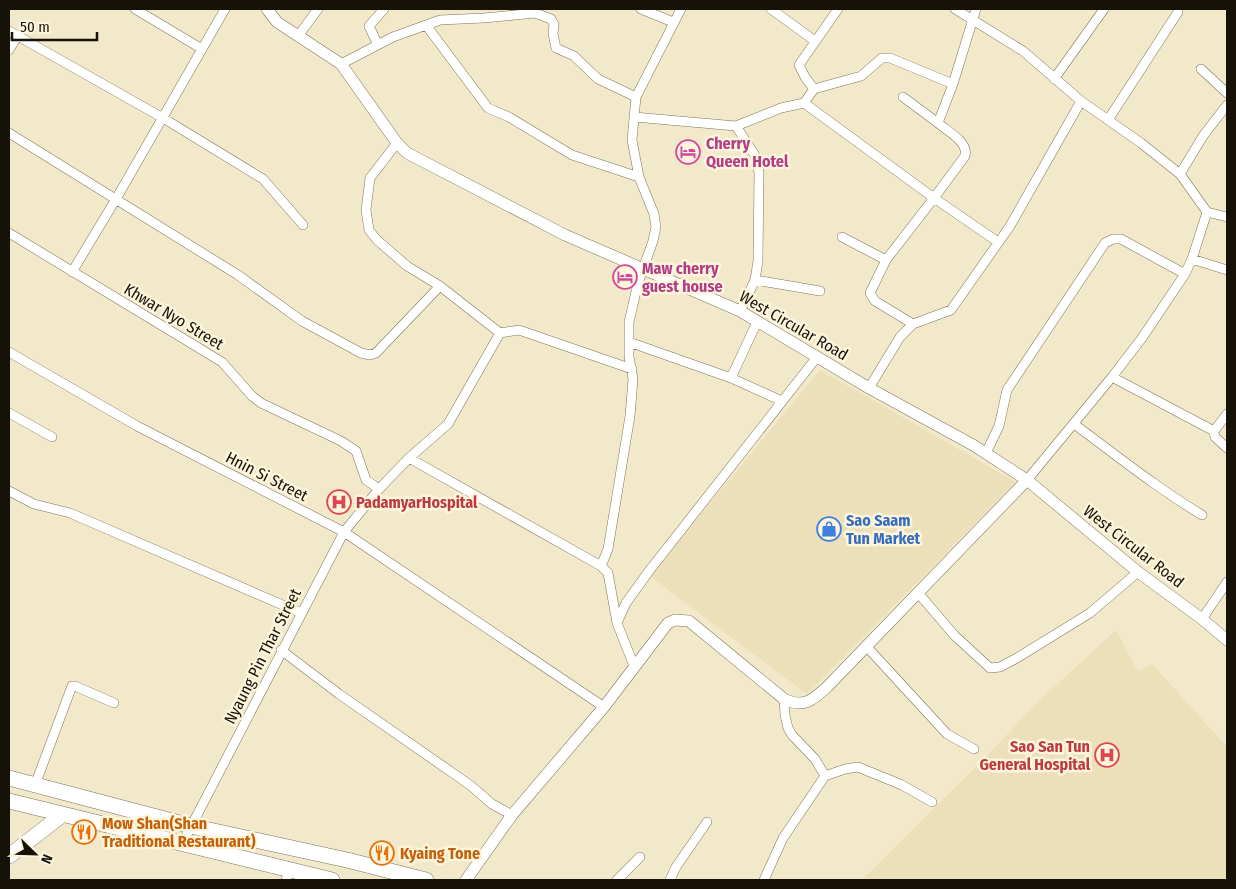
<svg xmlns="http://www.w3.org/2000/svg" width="1236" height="889" font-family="'Fira Sans Condensed',sans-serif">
<rect width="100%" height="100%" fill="#f2e8ca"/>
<!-- built -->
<path fill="#ece0ba" d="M820,370L1016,482L807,694L650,576Z
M1116,630L1138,672L1152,664L1227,747V880H862L980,763L1039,701Z"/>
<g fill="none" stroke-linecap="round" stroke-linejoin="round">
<!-- minor casing -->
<g stroke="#7d7459" stroke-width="10">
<path id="minor" d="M135,9L202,49
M641,9L673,22
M771,9L815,41
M955,9L1023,51L1081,101L1141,143L1180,174
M976,9L953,84L938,123C947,131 969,142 965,156L934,198L998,242
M426,25L488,108L509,117L572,155L639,177
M9,31L163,118L263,179L303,225
M298,36L318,9
M378,45L369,26L384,9
M9,50L18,35
M341,64L393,37L440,20L484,18L535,13L551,19L554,24L553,34L556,48L574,56L598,79L636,97
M1201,69L1227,93
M1054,79L1104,9
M814,89L805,77L799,65L838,9
M903,97L938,123
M804,103L814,89L861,76L882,58H890L953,84
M634,117L736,126L756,157L759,173L758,261L755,280L740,311
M1108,120L1178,12
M736,126L781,108L804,103L934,198L886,260L870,293L875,301L913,324L900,337L869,388
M9,133L238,275L302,321L361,353L370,355L376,353L440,286
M397,143L370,178L366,210L369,230L377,240L407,266L440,286L500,333L519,330L632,369
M1207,212L1227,217
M9,233L222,362L252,396L261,403L341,441L356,451L366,480L379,489
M842,237L886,260
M1192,259L1227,270
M72,272L116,199L225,9
M755,280L820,291
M913,324L951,310L1010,226L1081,101
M629,342L731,378L782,401
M9,352L137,426L344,532L604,707
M1112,377L1214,431
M731,378L757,322
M9,413L52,437
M1227,414L1214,431L1215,437L1227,448
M1074,424C1116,455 1157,488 1202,515
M986,453L999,426L1007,390L1105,243L1113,239H1121L1185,274
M409,458L601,566
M1027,480L1112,377L1142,338L1185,274L1192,259L1207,212L1180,174L1203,136L1227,105
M9,491L34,504L70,513L301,613
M919,594L955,636L990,668L1000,667L1017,658L1090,613L1138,572
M1202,619L1227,582
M617,623L608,573L601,566L608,549L630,416L633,379L629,357V322L638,283L653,241L656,227L654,214L639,177L632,140L636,97L681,9
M867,647L947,734L974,749
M281,650L339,694L470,785L492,804L512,815
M634,666L617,623L626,603L649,571L817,357
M825,776L845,769L858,767L902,785L932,802
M35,785L72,686H75L114,703
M182,844L344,532L379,489L409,458L448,424L500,333
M286,880L290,870
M617,880L640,857
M670,880L676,867L707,822
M764,880L783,838L825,776L815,759L792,735L788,728L785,715L784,699"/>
</g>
<!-- tertiary casing -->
<g stroke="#7d7459" stroke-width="12">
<path id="tertiary" d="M267,9L277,22L341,64L397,143L407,153L565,235L740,311L869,388L973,445L1027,480L1138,572L1202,619L1227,640
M466,880L512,815L604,707L668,623L675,620L689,621L784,699C804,709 814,699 828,686L1027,480"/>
</g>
<!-- trunk casing -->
<g stroke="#7d7459" stroke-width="16">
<path id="trunk" d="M9,778L191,826L347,860L426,880
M9,801L332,880
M9,856L62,815"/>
</g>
<!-- minor -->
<use href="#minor" stroke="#fff" stroke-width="9"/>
<!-- tertiary -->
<use href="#tertiary" stroke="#fff" stroke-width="11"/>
<!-- trunk -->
<use href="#trunk" stroke="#fff" stroke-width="15"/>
</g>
<!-- icons -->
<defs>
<g id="hotel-ring" transform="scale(1.25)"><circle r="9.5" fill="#fdf6dd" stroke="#d1479c" stroke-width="1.5"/><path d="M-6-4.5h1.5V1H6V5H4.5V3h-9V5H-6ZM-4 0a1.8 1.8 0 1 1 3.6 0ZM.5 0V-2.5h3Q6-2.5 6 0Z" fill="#d1479c"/></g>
<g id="hospital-ring" transform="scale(1.25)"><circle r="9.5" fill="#fdf6dd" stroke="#e0444e" stroke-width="1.5"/><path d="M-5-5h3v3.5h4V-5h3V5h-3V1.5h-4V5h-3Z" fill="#e0444e"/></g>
<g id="shop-ring" transform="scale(1.25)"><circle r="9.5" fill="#fdf6dd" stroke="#3f7fe0" stroke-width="1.5"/><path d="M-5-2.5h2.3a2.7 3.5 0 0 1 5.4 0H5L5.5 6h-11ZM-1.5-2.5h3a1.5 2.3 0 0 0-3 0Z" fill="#3f7fe0"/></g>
<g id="restaurant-ring" transform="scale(1.25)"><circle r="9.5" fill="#fdf6dd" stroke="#e8710a" stroke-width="1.5"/><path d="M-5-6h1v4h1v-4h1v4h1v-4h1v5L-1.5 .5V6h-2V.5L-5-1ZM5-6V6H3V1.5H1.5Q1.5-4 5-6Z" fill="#e8710a"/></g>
</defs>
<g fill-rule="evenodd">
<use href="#hotel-ring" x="688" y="152"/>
<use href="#hotel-ring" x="625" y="277"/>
<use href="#hospital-ring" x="339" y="502"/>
<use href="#shop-ring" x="829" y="529"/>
<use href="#hospital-ring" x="1107" y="755"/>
<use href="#restaurant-ring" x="84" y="832"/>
<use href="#restaurant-ring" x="382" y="853"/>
</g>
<g text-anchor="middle" stroke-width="5" stroke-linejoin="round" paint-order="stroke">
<!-- hotel labels -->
<g font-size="16" font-weight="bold" fill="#b23c85" stroke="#fdf6dd" text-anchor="start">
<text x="706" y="149">Cherry<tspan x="706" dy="18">Queen Hotel</tspan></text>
<text x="642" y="274">Maw cherry<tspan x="642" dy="18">guest house</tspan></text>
</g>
<!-- street labels -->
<g font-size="16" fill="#161208" stroke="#fdf6dd">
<text transform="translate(174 316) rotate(31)" y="6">Khwar Nyo Street</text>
<text transform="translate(794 325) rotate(30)" y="6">West Circular Road</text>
<text transform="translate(267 476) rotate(27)" y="6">Hnin Si Street</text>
<text transform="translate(1134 546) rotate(38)" y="6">West Circular Road</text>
<text transform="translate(262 656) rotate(-63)" y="6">Nyaung Pin Thar Street</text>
</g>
<!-- health labels -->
<g font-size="16" font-weight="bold" fill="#be3a42" stroke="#fdf6dd" text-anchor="start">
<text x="356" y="508">PadamyarHospital</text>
<text x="1090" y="752" text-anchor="end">Sao San Tun<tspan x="1090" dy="18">General Hospital</tspan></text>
</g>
<!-- shop labels -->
<g font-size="16" font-weight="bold" fill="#366cbe" stroke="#fdf6dd" text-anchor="start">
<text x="846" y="526">Sao Saam<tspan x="846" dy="18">Tun Market</tspan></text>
</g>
<!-- food labels -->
<g font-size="16" font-weight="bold" fill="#c56008" stroke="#fdf6dd" text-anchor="start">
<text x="102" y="829">Mow Shan(Shan<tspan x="102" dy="18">Traditional Restaurant)</tspan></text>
<text x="400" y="859">Kyaing Tone</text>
</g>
</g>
<!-- border -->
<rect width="1236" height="889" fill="none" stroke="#161208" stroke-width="20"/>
<!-- north arrow -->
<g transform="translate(35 854) rotate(113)" stroke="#fdf6dd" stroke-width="4" paint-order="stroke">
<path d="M0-4L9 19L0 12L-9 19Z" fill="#161208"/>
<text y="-8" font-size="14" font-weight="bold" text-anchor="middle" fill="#161208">N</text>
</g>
<!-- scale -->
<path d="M12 32v8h85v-8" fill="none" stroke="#161208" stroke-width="2.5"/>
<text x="20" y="32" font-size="15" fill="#161208" stroke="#fdf6dd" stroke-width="4" paint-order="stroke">50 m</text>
</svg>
